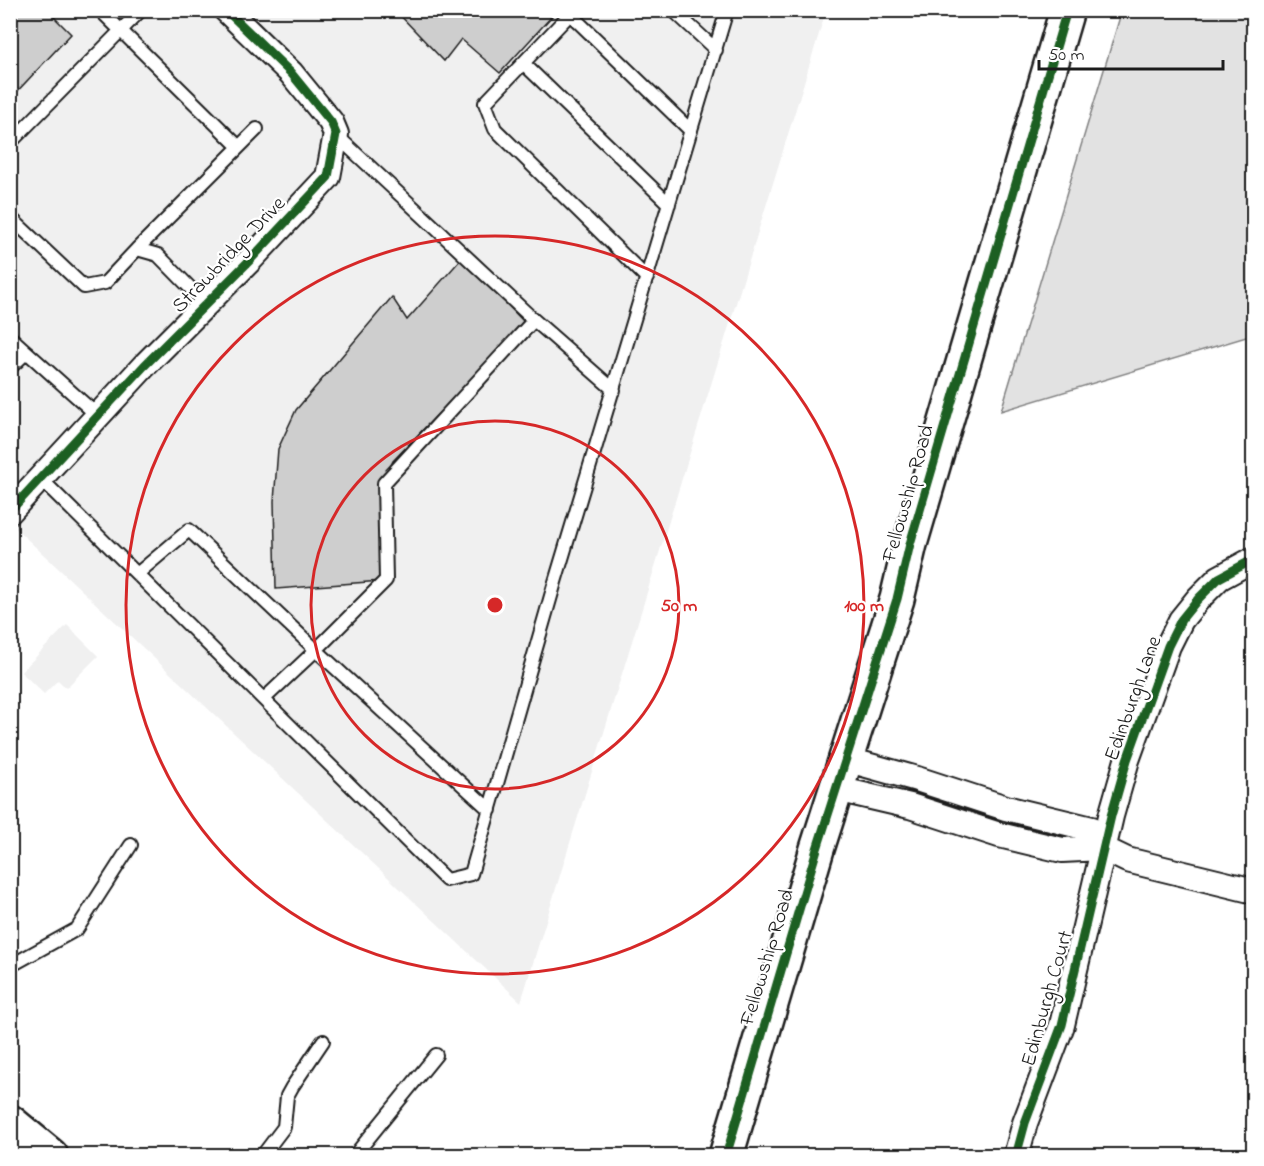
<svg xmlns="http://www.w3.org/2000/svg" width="1264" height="1166" font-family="'Indie Flower',sans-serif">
<rect width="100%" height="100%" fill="#fff"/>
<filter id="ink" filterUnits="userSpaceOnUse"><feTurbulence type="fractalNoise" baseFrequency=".0167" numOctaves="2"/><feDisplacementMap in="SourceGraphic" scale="12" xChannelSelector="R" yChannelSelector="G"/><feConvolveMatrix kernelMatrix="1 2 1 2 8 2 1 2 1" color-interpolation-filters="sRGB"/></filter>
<g filter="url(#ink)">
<!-- built -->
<path fill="#f0f0f0" d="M10,11H826L521,1002L11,524Z
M67,625L98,656L66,688L58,680L44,694L21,672Z"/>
<!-- green -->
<path fill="#e2e2e2" stroke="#7f7f7f" stroke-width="1.5" d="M1122,10L1253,11V335L1001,411Z"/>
<!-- building -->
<path fill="#cecece" stroke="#1c1c1c" stroke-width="1.5" d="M10,10H47L71,34L10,99Z
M395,10H549L553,15L500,73L461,39L444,61Z
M462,258L525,323L393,461L379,491L381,581L276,589L274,501L278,449L296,410L392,297L407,320Z"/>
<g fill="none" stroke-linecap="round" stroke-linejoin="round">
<!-- lane casing -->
<g stroke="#1c1c1c" stroke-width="16">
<path id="lane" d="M100,10L239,147
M566,10L570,14L485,103L495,129L647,278
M673,10L716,50
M570,14L691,131
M523,63L669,204
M10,143L141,10
M10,217L84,287L105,283L137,249L158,255L205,303
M137,249L257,129
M534,320L614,390
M10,337L98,416
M10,368L27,352
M40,478L446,880L471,874L555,582L727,10
M137,574L189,530L316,650L386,580L384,483L534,320L336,135
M264,699L316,650L490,810
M10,966L77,929L131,845
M262,1156L284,1127L287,1096L292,1087L323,1041
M354,1156L436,1055"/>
</g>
<!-- street casing -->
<g stroke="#1c1c1c" stroke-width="28">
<path id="street" d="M10,511L144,366L251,259L328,177L336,134L331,122L291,73L226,10
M845,759L917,779L1006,808L1092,829L1102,848
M837,789L910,806L999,835L1062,850L1102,848L1127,860L1254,891
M1016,1156L1025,1123L1062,1025L1111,816L1127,760L1168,646L1181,620L1198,599L1219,578L1254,559"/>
</g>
<!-- secondary casing -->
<g stroke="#1c1c1c" stroke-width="38">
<path id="secondary" d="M10,1122L51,1156
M726,1156L817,849L897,599L910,544L1067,10"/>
</g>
<!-- lane -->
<use href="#lane" stroke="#fff" stroke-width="12"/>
<!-- street -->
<use href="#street" stroke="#fff" stroke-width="24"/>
<!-- secondary -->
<use href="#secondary" stroke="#fff" stroke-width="33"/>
<!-- cycleway casing -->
<g stroke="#fff" stroke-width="13">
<path id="cycleway" d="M10,511L144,366L251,259L328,177L336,134L331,122L291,73L226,10
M726,1156L817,849L897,599L910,544L1067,10
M1016,1156L1025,1123L1062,1025L1111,816L1127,760L1168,646L1181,620L1198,599L1219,578L1254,559"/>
</g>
<!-- cycleway -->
<use href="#cycleway" stroke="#1b5e20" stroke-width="9"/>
</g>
</g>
<!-- distance rings -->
<g fill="none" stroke="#d62828" stroke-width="3">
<circle cx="495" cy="605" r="184"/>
<circle cx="495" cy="605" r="369"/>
</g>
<g text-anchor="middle" stroke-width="4.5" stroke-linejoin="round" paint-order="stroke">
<!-- street labels -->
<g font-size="21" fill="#1c1c1c" stroke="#fff">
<text transform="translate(228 254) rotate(-46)" y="7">Strawbridge Drive</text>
<text transform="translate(907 493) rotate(-74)" y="7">Fellowship Road</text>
<text transform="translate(1132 698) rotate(-70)" y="7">Edinburgh Lane</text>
<text transform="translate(766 957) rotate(-73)" y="7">Fellowship Road</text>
<text transform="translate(1046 998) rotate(-74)" y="7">Edinburgh Court</text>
</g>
</g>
<circle cx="495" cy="605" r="9" fill="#d62828" stroke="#fff" stroke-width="3"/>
<g font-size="18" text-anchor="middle" font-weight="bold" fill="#d62828" stroke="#fff" stroke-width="4.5" stroke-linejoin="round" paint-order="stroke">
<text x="679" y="611">50 m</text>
<text x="864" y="611">100 m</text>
</g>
<!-- margin -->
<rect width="1264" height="1166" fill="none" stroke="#fff" stroke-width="36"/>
<rect x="18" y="18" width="1228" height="1130" fill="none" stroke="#1c1c1c" stroke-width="2" filter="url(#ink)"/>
<!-- scale -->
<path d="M1039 60v9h184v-9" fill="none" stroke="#1c1c1c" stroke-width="3"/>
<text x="1048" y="60" font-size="18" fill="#1c1c1c" stroke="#ffffff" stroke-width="4.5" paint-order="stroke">50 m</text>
</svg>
